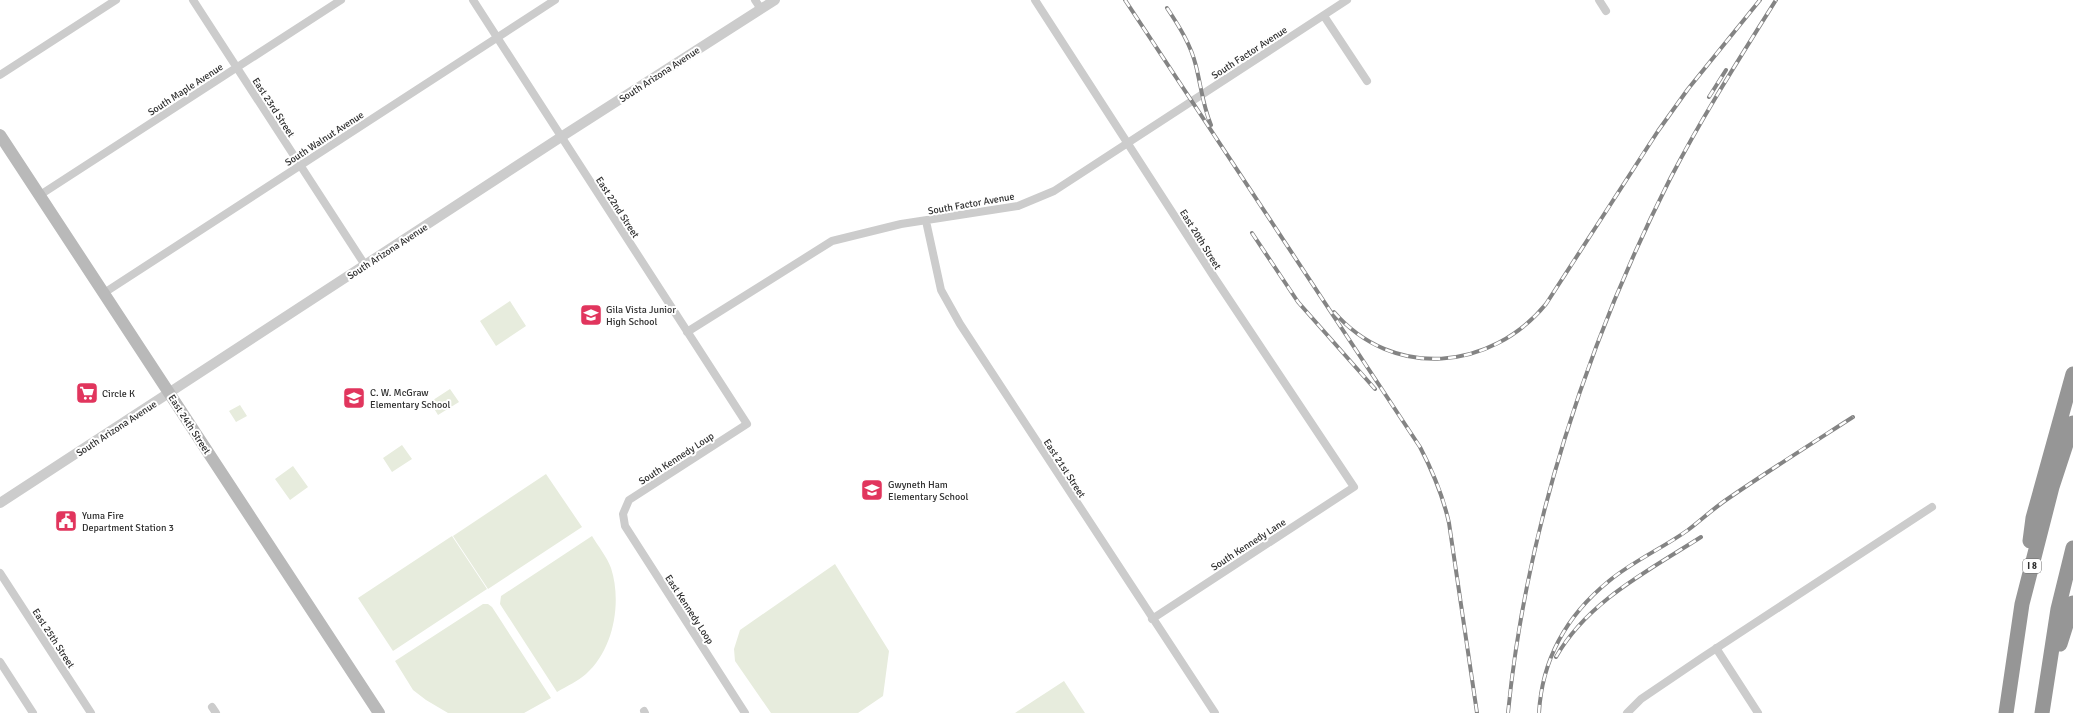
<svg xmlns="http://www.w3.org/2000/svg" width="2073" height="713" font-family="Signika,sans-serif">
<rect width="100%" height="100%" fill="#fff"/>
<!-- green -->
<path fill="#e7ecdd" d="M510,301L526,326L496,346L480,321Z
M450,389L459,402L438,415L430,402Z
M240,405L247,416L236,422L229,411Z
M402,445L412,459L392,472L383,458Z
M293,466L308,487L290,500L275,479Z
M546,474L582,527L488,589L453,536Z
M452,536L487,589L393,651L358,598Z
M592,536C598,546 607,557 611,568C622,602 614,649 586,674C578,681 567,686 557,692L500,604L501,596Z
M835,564L889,651L883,696L858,713H771L735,661L734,649L740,630Z
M483,604H488L492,607L551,698L524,713H448L426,700L413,690L395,661Z
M1064,681L1085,713H1015Z"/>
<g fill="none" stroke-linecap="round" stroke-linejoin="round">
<!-- minor -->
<path stroke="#ccc" stroke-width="8" d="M193,0L365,265
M473,0L747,424L629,500L623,514L625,526L745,713
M755,0L761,9
M1035,0L1216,280L1354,487L1152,619
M1599,0L1606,11
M1324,16L1367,81
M0,75L116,0
M40,195L341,0
M926,221L941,290L960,324L1215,713
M104,293L555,0
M687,332L832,241L901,224L1018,206L1054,191L1347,0
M0,573L91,713
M1716,648L1758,713
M0,662L33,713
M212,707L216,713
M644,711L645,713
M1627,713L1641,699L1703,657L1932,507"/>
<!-- tertiary -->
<path stroke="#ccc" stroke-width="10" d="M0,503L561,137L775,0"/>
<!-- secondary -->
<path stroke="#b9b9b9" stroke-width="12" d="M0,135L379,713"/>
<!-- motorway -->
<path stroke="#969696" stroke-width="15" d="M2030,541L2033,518L2073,374
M2060,644L2073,603
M2006,713L2022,604L2052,487L2073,423
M2042,713L2058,609L2073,548"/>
<!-- rail casing -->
<g stroke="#848484" stroke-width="4">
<path id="rail" d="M1125,0L1420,447C1433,472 1443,496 1449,523L1477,713
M1167,8C1179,26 1191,45 1196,66C1201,86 1203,106 1211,125
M1709,97L1726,70
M1252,233L1298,302L1375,389
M1334,312C1393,380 1491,371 1546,304L1658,131L1688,89L1760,0
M1556,657C1588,601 1648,571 1701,537
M1508,713C1526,530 1587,343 1670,179C1702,117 1739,59 1776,0
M1539,713C1542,659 1567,615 1609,581C1633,561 1663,548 1688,530C1701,520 1713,509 1726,500C1768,471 1811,444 1853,417"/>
</g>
<!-- rail -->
<use href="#rail" stroke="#fff" stroke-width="2.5" stroke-dasharray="8" stroke-linecap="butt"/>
</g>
<!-- icons -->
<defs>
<g id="school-square" transform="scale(1.15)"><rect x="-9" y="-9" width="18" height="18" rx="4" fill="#e1355d" stroke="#fff"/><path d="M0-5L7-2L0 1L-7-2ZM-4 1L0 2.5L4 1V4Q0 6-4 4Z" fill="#fff"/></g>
<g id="supermarket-square" transform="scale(1.15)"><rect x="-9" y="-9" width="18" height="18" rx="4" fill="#e1355d" stroke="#fff"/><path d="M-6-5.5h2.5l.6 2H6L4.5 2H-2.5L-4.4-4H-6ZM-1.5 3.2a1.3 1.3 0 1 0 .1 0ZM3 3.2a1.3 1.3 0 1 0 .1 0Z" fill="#fff"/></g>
<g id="civic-square" transform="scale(1.15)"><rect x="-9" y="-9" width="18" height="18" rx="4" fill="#e1355d" stroke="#fff"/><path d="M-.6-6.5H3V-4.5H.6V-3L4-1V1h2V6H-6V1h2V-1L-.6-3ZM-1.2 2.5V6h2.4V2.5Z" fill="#fff"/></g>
</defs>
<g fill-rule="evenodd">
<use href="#school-square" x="591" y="315"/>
<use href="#supermarket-square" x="87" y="393"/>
<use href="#school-square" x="354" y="398"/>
<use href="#school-square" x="872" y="490"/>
<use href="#civic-square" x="66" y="521"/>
</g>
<g text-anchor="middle" stroke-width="4" stroke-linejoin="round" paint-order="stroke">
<!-- shield labels -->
<rect fill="#fff" stroke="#6d6d6d" stroke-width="1" x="2023" y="559" width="18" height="14" rx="3"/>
<g font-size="9" font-weight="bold" fill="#2f2f2f">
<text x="2032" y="569">I 8</text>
</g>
<!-- street labels -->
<g font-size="10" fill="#2f2f2f" stroke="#fff">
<text transform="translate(1249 52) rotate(-33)" y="4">South Factor Avenue</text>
<text transform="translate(659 74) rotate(-33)" y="4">South Arizona Avenue</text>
<text transform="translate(185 89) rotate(-33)" y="4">South Maple Avenue</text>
<text transform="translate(274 107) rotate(57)" y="4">East 23rd Street</text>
<text transform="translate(324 138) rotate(-33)" y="4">South Walnut Avenue</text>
<text transform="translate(971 203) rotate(-10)" y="4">South Factor Avenue</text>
<text transform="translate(618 207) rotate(57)" y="4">East 22nd Street</text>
<text transform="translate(1201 239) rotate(58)" y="4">East 20th Street</text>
<text transform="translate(387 251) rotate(-33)" y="4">South Arizona Avenue</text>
<text transform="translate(190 424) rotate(57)" y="4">East 24th Street</text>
<text transform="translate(116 428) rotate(-33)" y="4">South Arizona Avenue</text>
<text transform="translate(676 458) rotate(-33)" y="4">South Kennedy Loup</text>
<text transform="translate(1065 468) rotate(57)" y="4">East 21st Street</text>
<text transform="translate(1248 544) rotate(-33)" y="4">South Kennedy Lane</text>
<text transform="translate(690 609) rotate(57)" y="4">East Kennedy Loop</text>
<text transform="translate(54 638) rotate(57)" y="4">East 25th Street</text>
</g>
<!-- poi labels -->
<g font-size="10" fill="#2f2f2f" stroke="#fff" text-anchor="start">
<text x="606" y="313">Gila Vista Junior<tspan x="606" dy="12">High School</tspan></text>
<text x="370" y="396">C. W. McGraw<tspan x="370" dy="12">Elementary School</tspan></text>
<text x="102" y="397">Circle K</text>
<text x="888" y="488">Gwyneth Ham<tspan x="888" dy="12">Elementary School</tspan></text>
<text x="82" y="519">Yuma Fire<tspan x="82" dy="12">Department Station 3</tspan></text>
</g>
</g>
</svg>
